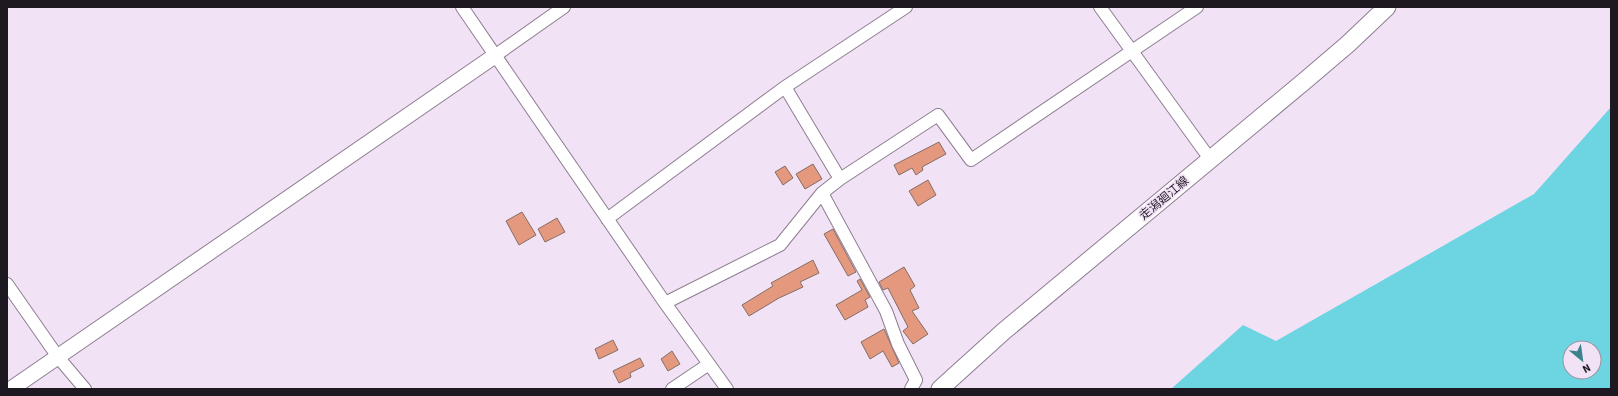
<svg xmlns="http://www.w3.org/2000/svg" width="1618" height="396" font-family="'Source Sans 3','Noto Sans JP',sans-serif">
<rect width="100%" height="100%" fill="#f2e2f6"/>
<!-- water -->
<path fill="#6dd4e2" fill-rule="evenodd" d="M1611,107V389H1171L1243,325L1276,341L1534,194ZM1570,348H1594V372H1570Z"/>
<!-- building -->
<path fill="#e4997f" stroke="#846d64" d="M939,142L946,154L922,167L923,170L916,175L912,168L899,175L894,165Z
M813,164L822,179L805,189L796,174Z
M785,166L793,178L783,185L775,172Z
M928,180L936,195L918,206L909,191Z
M522,212L536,235L519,245L506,221Z
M557,218L565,232L545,242L538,229Z
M833,229L856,272L848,276L824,234Z
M813,260L819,273L800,282L803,287L779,298L749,316L742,305L773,286L771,283Z
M904,267L915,286L910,290L919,308L912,311L928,334L913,344L903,331L908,327L888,288L883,290L879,282Z
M860,279L870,297L865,300L868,307L845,320L836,305L862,290L857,281Z
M884,329L899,363L892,367L883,351L870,359L861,342Z
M613,340L618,350L599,359L595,349Z
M672,351L680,364L668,371L661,359Z
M640,358L644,366L630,373L631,377L619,383L613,371Z"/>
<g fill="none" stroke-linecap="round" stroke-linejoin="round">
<!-- minor casing -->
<g stroke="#8d7e90" stroke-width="14">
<path id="minor" d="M462,7L665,303L727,389
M1100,7L1210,159
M496,55L564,7
M785,87L840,179
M822,193L886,311L898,344L916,380L911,389
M607,219L785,87L906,7
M7,284L58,357L85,389
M665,303L780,245L822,193L840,179L938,115L971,160L1197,7
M672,389L709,364"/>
</g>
<!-- tertiary casing -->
<g stroke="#8d7e90" stroke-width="17">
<path id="tertiary" d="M11,389L496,55"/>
</g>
<!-- secondary casing -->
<g stroke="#8d7e90" stroke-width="19">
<path id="secondary" d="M940,389L1004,331L1307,79L1348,44L1387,7"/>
</g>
<!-- minor -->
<use href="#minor" stroke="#fff" stroke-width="12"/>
<!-- tertiary -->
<use href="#tertiary" stroke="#fff" stroke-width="15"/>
<!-- secondary -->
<use href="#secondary" stroke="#fff" stroke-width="17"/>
</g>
<g text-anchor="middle" stroke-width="3.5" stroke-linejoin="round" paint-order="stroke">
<!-- street labels -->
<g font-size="12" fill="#1e1920" stroke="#f2e2f6">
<text transform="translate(1164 198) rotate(-40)" y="4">走潟廻江線</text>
</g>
</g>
<!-- border -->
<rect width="1618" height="396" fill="none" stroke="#1e1920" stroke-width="16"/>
<!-- north arrow -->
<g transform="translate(1582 360) rotate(151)"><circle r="19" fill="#f2e2f6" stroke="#9d92a0"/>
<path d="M0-3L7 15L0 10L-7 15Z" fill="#3b828c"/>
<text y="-6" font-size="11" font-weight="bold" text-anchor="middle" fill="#1e1920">N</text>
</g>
</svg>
